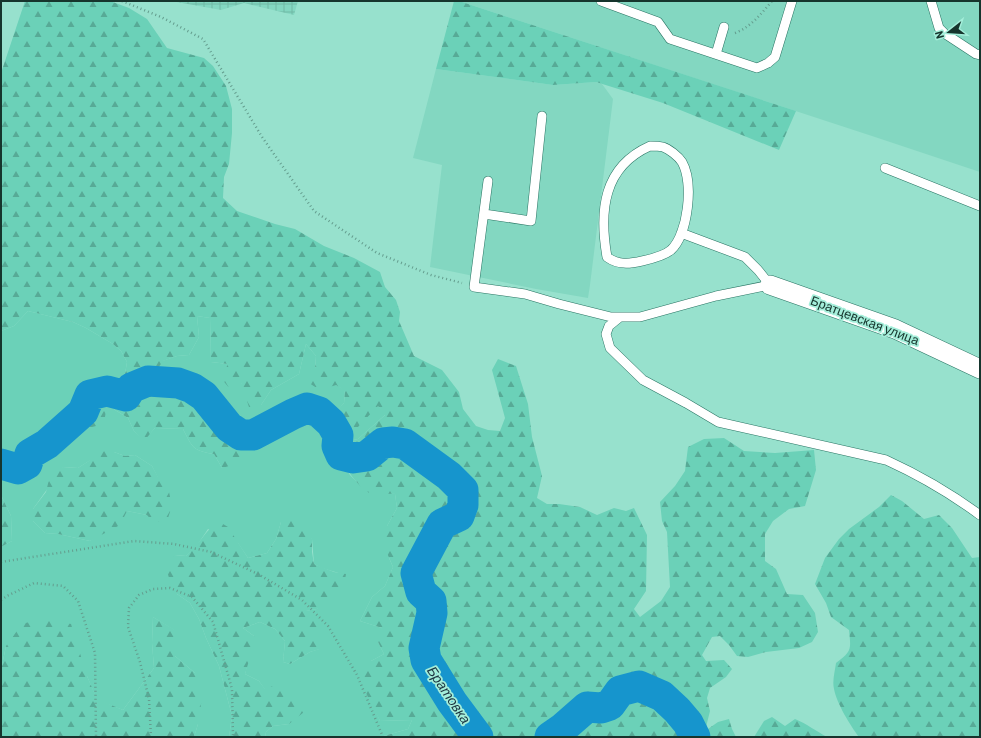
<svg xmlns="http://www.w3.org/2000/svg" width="981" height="738" font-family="Barlow,sans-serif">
<defs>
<pattern id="industrial-grid" width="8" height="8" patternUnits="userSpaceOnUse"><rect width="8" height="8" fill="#83d7c1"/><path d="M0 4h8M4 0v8" fill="none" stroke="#70b9a6"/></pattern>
<pattern id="forest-firs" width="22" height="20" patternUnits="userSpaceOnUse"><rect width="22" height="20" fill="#6bd1b8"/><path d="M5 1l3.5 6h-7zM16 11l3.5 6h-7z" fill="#57aa96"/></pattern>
</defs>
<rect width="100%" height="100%" fill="#97e1cd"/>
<!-- built -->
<path fill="#83d7c1" d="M459,1H980V172L875,137Z
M436,69L553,85L596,82L602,84L613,99L590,285L588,298L536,289L430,267L442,165L413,158Z"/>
<!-- industrial -->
<path fill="url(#industrial-grid)" d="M171,1H298L294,15L244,3L221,10Z"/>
<!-- grass -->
<path fill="#6bd1b8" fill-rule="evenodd" d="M28,311L73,322L86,328L113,344L121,351L127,362L125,374L108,387L98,398L86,419L107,403L115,410L128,418L134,431L144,440L155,428L183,429C192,447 193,451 214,454L222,468L242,445L258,433L255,420L237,418L219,411L204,396H193L182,392L171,375H153L162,361L177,356L189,355L199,337L197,316L210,318L211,362L228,364L241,383L261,405L271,390L299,374L306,344L316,356L315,369L336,385L345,390L344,403L331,418L378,406L386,414L358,439L344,442L339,458L350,475L360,485L395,494L397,508L387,526L389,558L393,567L385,586L372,597L360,621L382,628L378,642L384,654L371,661V700L380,721L412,720L408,729L380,737H265L266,732L273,726L289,724L259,681L245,674L254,636L243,628L260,622L275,629L285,641L283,662L290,664L310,652L319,649L305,611L317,609L345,575L322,568L314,564L312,539L281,522L276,539L267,553L248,558L238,543L208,529L196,547L186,556L175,555L177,594L190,603L199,619L206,638L219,666L232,716L229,737H194L198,724L195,673L175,656L174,630L153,617L152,643L154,668L123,710L97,700L87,676L6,646L1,670V547L12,541L11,516L1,495V331L14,326ZM114,452L125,456L135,455L152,466L158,478L147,515L127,511L90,541L58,534L45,533L33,521V509L63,467L78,468L89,461Z"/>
<!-- forest -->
<path fill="url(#forest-firs)" d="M25,1H110L129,8L147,19L167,48L204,58L213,66L226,86L232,109V133L229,164L224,177L223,198L237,211L275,224L295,229L324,246L354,258L380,272L385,287L396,300L400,312L399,321L414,356L442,370L459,392L463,409L476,426L488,430L500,431L505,418L492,370L498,359L516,366L528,404L532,437L542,476L537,498L547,504H559L580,507L597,515L614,508L626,511L634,508L647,535L646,591L634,609L640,617L661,601L670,587L667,532L662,521L660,502L675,486L685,471L688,447L704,439L724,438L744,451L775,453L814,450L816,470L805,506L789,509L773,521L765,534V561L776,569L787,594L803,595L815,613L818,632L812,642L799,648L766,652L748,657L737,656L729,645L720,636L712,637L702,655L706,661L724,660L732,669L726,677L710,688L707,698L710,711L705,731L718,722L729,719L732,729L736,737H380L408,729L412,720L380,721L357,675L371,661L384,654L378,642L373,636L382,628L360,621L372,597L385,586L393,567L384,546L387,526L397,508L395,494C388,493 380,495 373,494C362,493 345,467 339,458L344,442L358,439L385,415L378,406L357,428L330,418L344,403L345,391L336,385L320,390L309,383L315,369L316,356L306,344L299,374L271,390L261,405L249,407L241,383L230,389L221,378L228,364L211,362L210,318L197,316L199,337L189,355L177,356L163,361L153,375H171L182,392L193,396H204L219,411L237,418L255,419L258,433L242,445L240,463L222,468L214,454C193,451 192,447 183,429L155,428L144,441L134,431L128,418L115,410L107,403L104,424L84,429C87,414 96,398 108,388C113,383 120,379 125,374L127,362L121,351L113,344L86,328L73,322L28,311L14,326L1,331V73Z
M454,1H459L796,111L779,150L663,103L596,82L553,85L436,69Z
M104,451L114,452L125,456L135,455L152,466L158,477L164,480L169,492L172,506L168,518L154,523L147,515L127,511L120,525L90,541L58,534L45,533L33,521V509L46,492L51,471L63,467L78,468Z
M1,495L11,516L12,541L1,547Z
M891,495L902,501L924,519L939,515L952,528L972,558L980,557V737H859C850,725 837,704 834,689C832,681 835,671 836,663C852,651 851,650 849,630L831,617L826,603L815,584L825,558L839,539L849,529L879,507Z
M297,517L312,539V552L314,564L334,572L346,574L342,596L317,609L306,611L318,621L320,649L310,652L290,664L283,662L285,641L275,629L260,622L243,628L254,636L261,647L251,654L245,674L259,681L265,689L276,685L297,696L304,712L289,724L273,726L266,732L265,737H229L232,716L219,666L206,638L199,619L190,603L177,594L169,578L166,567L175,555L186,556C199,545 205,531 218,521L228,527L248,558L267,553L276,539L281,522Z
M47,617L71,624L87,676L97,699L123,710L154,668L152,643L153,617L175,630V656L195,673L202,698L198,724L194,737H1V670L6,646L22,624Z
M772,717L785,726L795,719C807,724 816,731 827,737H754L764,721Z"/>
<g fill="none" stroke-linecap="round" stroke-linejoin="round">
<!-- river -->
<path stroke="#1695cd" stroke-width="31" d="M1,464L18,469L27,464L30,454L47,444L83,412L90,395L107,391L126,396L131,388L148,381L178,383L192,388L204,396L229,427L241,435H253L293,414L307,408L319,412L331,423L338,435L337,446L341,455L353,458L367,456L383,443L393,442L405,444L449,476L463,490V505L459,516L442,524L416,573L421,592L431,601L432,613L424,648L426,660L452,702L478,737
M550,737L563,728L587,707L601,708L610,705L620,691L639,686L662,696L677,710L688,723L695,737"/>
<!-- service casing -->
<g stroke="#287463" stroke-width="10">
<path id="service" d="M601,1L658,22L670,39L757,68L768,63L775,57L792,1
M931,1L939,28L944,33L976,54L980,55
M716,54L724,27
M650,146C654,146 659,146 663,147C669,149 678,156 682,162C694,183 688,234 671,250C664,256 651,259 642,261C629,264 618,265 607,257C599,211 603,167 650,146Z
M885,168L980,206
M488,181L474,287L525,294L559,304L611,317H640L716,296L770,285L758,270L745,257L681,233
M484,214L531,221L542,116
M620,317L609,326L606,334L610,348L643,380L686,403L718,422L886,460C919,475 950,493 980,515"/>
</g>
<!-- minor casing -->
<g stroke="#287463" stroke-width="20">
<path id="minor" d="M770,285L895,329L980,369"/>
</g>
<!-- path -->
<path stroke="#649d8e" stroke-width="2.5" stroke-dasharray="1 3" stroke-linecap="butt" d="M122,1L161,17L203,39L262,137L314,211L377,253L431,275L462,283
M735,33C751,27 761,14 772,1
M1,562L134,541L174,544L211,552L258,574L302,600L328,626L357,675L383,737
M1,600L7,596L34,583L63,586L78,601L95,653L96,737
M151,737L149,699L140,662L128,627L129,608L139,595L153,589L170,588L192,597L213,622L232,689L233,737"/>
<!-- service -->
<use href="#service" stroke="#fff" stroke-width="9"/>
<!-- minor -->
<use href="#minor" stroke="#fff" stroke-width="19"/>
</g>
<g text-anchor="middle" stroke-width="3.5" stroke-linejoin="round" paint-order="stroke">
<!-- street labels -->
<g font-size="13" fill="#16352d" stroke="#a4eeda">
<text transform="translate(865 320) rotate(21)" y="5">Братцевская улица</text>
</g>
<!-- water labels -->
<g font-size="14" font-style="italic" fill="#1c3441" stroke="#a4eeda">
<text transform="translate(449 695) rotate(56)" y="5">Братовка</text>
</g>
</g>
<!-- border -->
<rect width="981" height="738" fill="none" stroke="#16352d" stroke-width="4"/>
<!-- north arrow -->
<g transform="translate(949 32) rotate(253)" stroke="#a4eeda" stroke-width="3" paint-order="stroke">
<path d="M0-3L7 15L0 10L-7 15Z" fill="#16352d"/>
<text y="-6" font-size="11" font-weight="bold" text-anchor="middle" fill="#16352d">N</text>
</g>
</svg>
